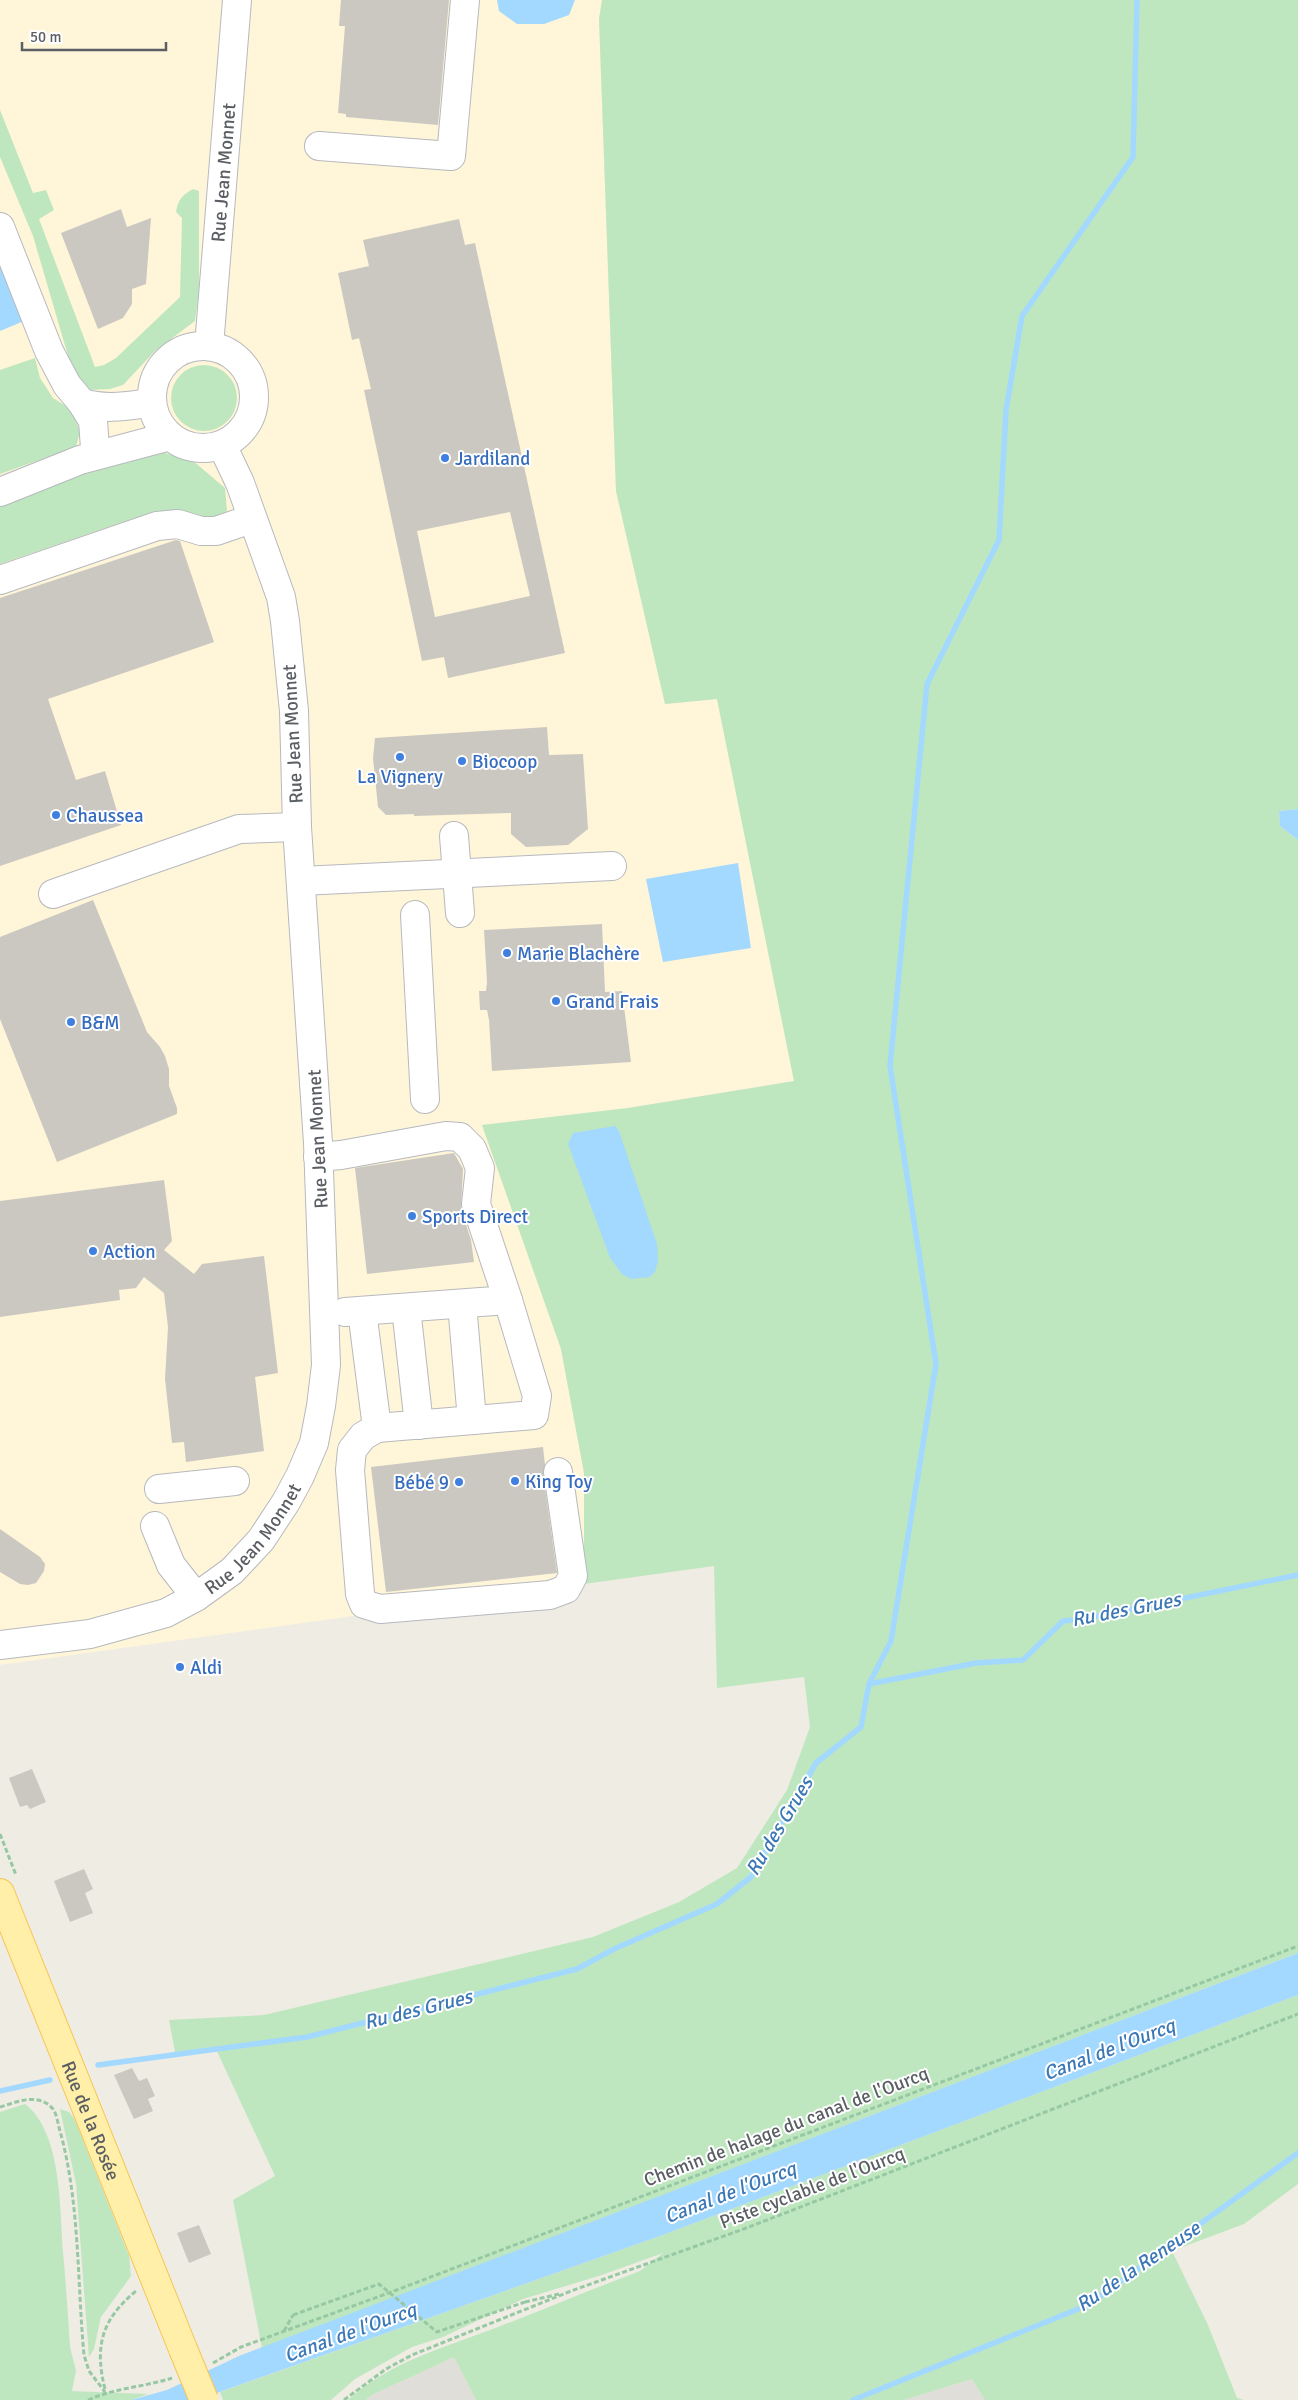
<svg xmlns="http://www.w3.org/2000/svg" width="1298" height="2400" font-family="Signika,sans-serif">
<rect width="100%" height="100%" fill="#efece3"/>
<!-- commercial -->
<path fill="#fff5d8" d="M0,0H602L599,19L616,491L665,704L717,699L794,1081L628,1108L482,1125L561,1349L584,1473V1584L0,1665Z"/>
<!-- industrial -->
<path fill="#dfded8" d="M454,2357L476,2400H366L372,2395Z
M972,2379L985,2400H904Z"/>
<!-- green -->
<path fill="#bfe7bf" d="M602,0H1298V809L1279,811L1280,826L1298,840V1953L262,2348L233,2200L275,2176L215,2047L175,2052L169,2020L264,2015L593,1937L679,1902L737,1868L787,1790L810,1727L804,1677L717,1688L714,1566L584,1584V1473L561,1349L482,1125L628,1108L794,1081L717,699L665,704L616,491L599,19Z
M0,110L33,193L46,190L54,210L39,219L95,367L104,365L116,358L180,297L182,218L176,212C178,200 182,195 193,189L199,191V291L195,321L155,351L123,385L110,389L89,390L74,376L33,236L0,157Z
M35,358L40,378L53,398L72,410L80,432L76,447L0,474V370Z
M171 398a33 33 0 1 1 66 0a33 33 0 1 1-66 0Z
M153,450L192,460L225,488L227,511L210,521L155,511L0,564V502Z
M1298,1995V2184L1244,2224L1172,2251L1208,2325L1237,2398L1244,2400H985L972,2379L904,2400H476L454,2357L372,2395L366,2400H348C393,2360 444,2348 498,2327C545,2309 592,2289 640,2271L663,2253L602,2275L523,2299L443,2337L412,2347L355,2379L331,2400H223L220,2392L660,2236Z
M25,2104C62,2132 60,2210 63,2252C66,2284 68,2315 70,2347L76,2371L72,2391L148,2394L131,2400H0V2112Z
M60,2109L69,2112L75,2120L129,2256L131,2276L101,2317L94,2349L89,2357L76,2184Z"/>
<!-- water -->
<path fill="#a3d8ff" d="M497,0H575L569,15L544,24H517L499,11Z
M0,259L24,321L0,331Z
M1298,809V840L1280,826L1279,811Z
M738,863L751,948L663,962L646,879Z
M615,1126L619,1131L657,1244L658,1261L655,1272L650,1277L631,1279L622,1274L610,1258L568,1144L573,1133Z
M1298,1953V1995L660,2236L197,2400H131L167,2390L239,2356Z"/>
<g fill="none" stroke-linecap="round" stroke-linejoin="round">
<!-- stream -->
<path stroke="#a3d8ff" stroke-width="5.5" d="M869,1684L976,1663L1023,1660L1063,1621L1082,1619L1298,1575
M98,2065L307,2037L577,1969L614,1949L717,1904L751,1877L816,1763L861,1727L869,1684L891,1641L936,1364L890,1066L927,684L999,540L1006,410L1022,316L1133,157L1137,0
M0,2091L50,2080
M853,2400L1088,2305L1298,2153"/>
</g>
<!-- building -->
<path fill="#cbc8c2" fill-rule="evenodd" d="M341,0H449L438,125L346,117V114L338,113L345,26H339Z
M121,209L127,227L151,218L146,284L132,289V304L123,318L98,329L61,233Z
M459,219L465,245L475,243L565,653L448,678L444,657L422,661L364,390L371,389L359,338L352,340L338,273L369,266L363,240ZM510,512L530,596L435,617L417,531Z
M176,540L180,541L214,642L48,699L76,780L105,771L121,825L0,866V598Z
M547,727L549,755L583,754L588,829L568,845L526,847L511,834V813L414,816V814L386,815L378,807L373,758L375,738Z
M93,900L147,1032L160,1047L165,1056L169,1069V1086L177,1108V1114L57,1162L0,1019V937Z
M602,924L605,992L622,991L631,1062L492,1071L489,1020L487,1010H480L479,991H486L487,982L484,930Z
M454,1153L463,1169L461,1209L471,1240L474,1262L367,1274L355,1168Z
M164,1180L172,1241L164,1250L194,1274L202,1264L264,1256L278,1373L255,1377L264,1451L186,1462L184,1442L172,1443L165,1379L168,1327L164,1293L144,1277L136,1288L119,1290L120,1300L0,1317V1201Z
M543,1447L545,1465L543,1474L557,1573L386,1592L371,1467Z
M0,1529L40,1557L45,1564L44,1571L36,1583L28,1585L20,1584L0,1572Z
M32,1769L46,1802L30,1809L27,1805L20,1807L9,1778Z
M84,1869L93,1889L85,1893L93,1913L70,1922L54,1881Z
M132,2068L139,2081L147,2078L155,2096L148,2099L153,2111L134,2119L114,2075Z
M199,2225L211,2254L189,2263L177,2233Z"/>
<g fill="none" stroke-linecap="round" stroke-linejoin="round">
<!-- minor casing -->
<g stroke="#b6b9be" stroke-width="30">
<g id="minor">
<path d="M319,146L451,156L465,0"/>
<path d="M0,227L49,351L67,385L82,403"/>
<circle cx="203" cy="397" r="51"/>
<path id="s1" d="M209,346L237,0"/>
<path d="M95,448L93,421L82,403C103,409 120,407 142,404"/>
<path d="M0,492L80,460L170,436"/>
<path d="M0,580L157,526L178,524L201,531H216L251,519"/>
<path d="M454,836L460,913"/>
<path d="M301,881L612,866"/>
<path d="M53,894L239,829L297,827"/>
<path d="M415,915L425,1099"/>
<path d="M318,1157L341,1155L446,1136L460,1137L472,1149L480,1168L476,1204L508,1300L345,1312"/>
<path d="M462,1304L472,1420"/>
<path d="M406,1308L419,1425"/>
<path d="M362,1311L377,1428L363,1436L352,1450L350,1470L360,1594L364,1604L380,1609L550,1595L566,1589L573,1576L558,1472"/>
<path d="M377,1428L534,1415L537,1396L508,1300"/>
<path d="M159,1489L235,1481"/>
<path d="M155,1526L171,1565L196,1597"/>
<path id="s2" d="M0,1645L90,1634L166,1613L196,1597L221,1579L232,1571L261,1540L286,1502L300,1476L314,1443L321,1406L326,1365L318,1143L297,827L294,711L285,621L281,597L240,483L222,445"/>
</g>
</g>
<!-- major casing -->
<g stroke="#f6c655" stroke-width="30">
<g id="major">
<path id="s3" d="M0,1893L183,2349"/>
</g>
</g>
<!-- path -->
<path stroke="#97c8a4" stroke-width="3" stroke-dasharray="5 2.5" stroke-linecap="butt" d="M0,1834L16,1875
M0,2107C17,2102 39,2092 53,2109C57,2114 58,2125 60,2131C80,2203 77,2281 84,2355L89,2371L105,2392
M525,2302L559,2294
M284,2331L293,2315
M213,2363L241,2347L394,2291L1298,1946
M105,2389C94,2346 102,2319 136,2291
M88,2400C115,2388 144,2387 172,2378
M344,2400L386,2369L412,2355L571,2291L749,2227L1298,2014"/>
<!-- minor -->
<use href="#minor" stroke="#fff" stroke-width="28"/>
<!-- major -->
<use href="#major" stroke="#ffefa8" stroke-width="28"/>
<!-- major-bridge casing -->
<g stroke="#f6c655" stroke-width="30" stroke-linecap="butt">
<path id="major-bridge" d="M183,2349L204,2400"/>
</g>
<!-- path-bridge -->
<path stroke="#97c8a4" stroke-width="3" stroke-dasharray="5 2.5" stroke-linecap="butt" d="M293,2315L379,2284L437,2332L525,2302"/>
<!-- major-bridge -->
<use href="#major-bridge" stroke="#ffefa8" stroke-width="28"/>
</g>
<!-- markers -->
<g fill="#3f7fe0" stroke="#fff" stroke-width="2">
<circle cx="445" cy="458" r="5"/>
<circle cx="400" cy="757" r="5"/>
<circle cx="462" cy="761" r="5"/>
<circle cx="56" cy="815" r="5"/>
<circle cx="507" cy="953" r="5"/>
<circle cx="556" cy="1001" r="5"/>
<circle cx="71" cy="1022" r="5"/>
<circle cx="412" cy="1216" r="5"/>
<circle cx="93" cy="1251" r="5"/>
<circle cx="515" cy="1481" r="5"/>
<circle cx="459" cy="1482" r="5"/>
<circle cx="180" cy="1667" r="5"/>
</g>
<g text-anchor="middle" stroke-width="4" stroke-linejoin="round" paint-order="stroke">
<!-- street labels -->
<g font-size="19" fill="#5b5f64" stroke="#fff">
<text dy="7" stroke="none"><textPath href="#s1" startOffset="174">Rue Jean Monnet</textPath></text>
<text transform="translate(292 734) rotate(-93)" y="7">Rue Jean Monnet</text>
<text transform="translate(317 1139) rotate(-93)" y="7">Rue Jean Monnet</text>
<text dy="7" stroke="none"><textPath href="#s2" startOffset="286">Rue Jean Monnet</textPath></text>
<text dy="7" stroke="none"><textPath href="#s3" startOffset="245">Rue de la Rosée</textPath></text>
<text transform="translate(786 2126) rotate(-21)" y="7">Chemin de halage du canal de l'Ourcq</text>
<text transform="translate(812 2187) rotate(-21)" y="7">Piste cyclable de l'Ourcq</text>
</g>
<!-- shop labels -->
<g font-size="19" fill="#366cbe" stroke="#fff" text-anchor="start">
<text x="455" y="465">Jardiland</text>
<text x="472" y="768">Biocoop</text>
<text x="400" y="783" text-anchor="middle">La Vignery</text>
<text x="66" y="822">Chaussea</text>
<text x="517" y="960">Marie Blachère</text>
<text x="566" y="1008">Grand Frais</text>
<text x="81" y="1029">B&amp;M</text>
<text x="422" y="1223">Sports Direct</text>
<text x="103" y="1258">Action</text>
<text x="525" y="1488">King Toy</text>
<text x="449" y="1489" text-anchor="end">Bébé 9</text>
<text x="190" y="1674">Aldi</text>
</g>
<!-- water labels -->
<g font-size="20" font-style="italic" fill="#3c78b5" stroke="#fff">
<text transform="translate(1126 1609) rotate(-11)" y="7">Ru des Grues</text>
<text transform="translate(779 1826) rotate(-59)" y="7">Ru des Grues</text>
<text transform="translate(418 2009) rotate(-14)" y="7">Ru des Grues</text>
<text transform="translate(1109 2049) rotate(-21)" y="7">Canal de l'Ourcq</text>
<text transform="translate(730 2192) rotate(-21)" y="7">Canal de l'Ourcq</text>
<text transform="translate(1138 2266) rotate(-34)" y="7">Ru de la Reneuse</text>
<text transform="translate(350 2332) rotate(-20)" y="7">Canal de l'Ourcq</text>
</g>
</g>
<!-- scale -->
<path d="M22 42v8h144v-8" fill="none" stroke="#5b5f64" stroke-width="2.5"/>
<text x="30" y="42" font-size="15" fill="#5b5f64" stroke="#ffffff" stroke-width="4" paint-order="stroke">50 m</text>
</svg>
